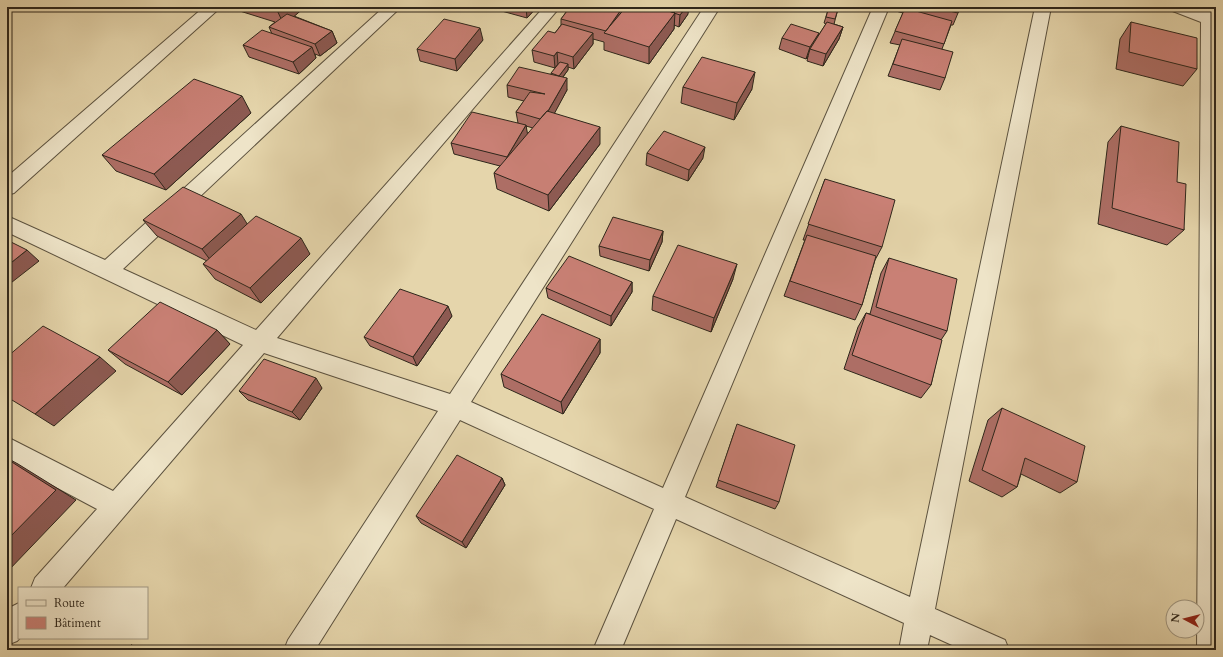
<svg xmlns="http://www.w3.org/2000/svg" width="1223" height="657" font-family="Cardo,serif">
<rect width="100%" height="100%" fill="#e5d5ab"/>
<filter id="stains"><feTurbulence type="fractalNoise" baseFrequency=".005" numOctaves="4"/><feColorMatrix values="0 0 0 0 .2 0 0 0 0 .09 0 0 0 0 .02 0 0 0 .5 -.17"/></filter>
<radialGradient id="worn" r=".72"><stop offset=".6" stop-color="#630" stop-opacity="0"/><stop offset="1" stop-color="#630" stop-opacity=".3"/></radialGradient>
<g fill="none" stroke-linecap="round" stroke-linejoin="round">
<!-- minor casing -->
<g stroke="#5c523f" stroke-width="2">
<path id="minor" d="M204,7H221L14,193L7,195V177Z
M384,7H401L123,269L256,330L544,7H560L277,338L450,394L704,7H720L471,402L663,488L873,7H889L685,497L910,597L1035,7H1051L935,609L1005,640L1009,650H963L930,635L927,650H899L904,623L676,519L621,650H593L654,509L460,420L315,650H284L288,640L438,411L264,353L63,588H31L35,578L97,509L7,461V437L113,491L243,345L7,232V216L105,260Z
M1167,7H1189L1201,11V7H1216V650H1197L1201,22L1170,10Z
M19,603L20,638L17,641L7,645V609Z"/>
</g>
<!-- minor -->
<use href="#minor" fill="#eee4c8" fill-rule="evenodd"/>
</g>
<!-- wall -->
<path fill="#ad6e65" stroke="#2e261b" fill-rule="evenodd" d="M227,7H305L294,16L332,31L337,43L320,56L315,54L316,58L299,74L249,57L243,45L272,34L269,27L275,22Z
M487,7H537L527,18Z
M570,7L688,14L679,27L674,25V29L649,64L604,50V42L593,39V44L574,69L568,67V70L563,77L567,90L554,113L600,144L549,211L497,189L494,173L500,166L454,154L451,143L518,123L516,112L524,101L508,97L507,85L551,74L558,64L555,68L534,62L532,50L555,33L561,25V19ZM526,126L533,128L527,134Z
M829,7L838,9L834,24L843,27L839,39L823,66L807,61L808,56L806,59L779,49L782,38L818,36L826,24L824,23Z
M893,7H960L958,13L953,25H951L942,49L945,78L940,90L888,76L900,45L890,43L903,13L892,10Z
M1131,22L1197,69L1183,86L1116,69L1120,39Z
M483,40L457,71L420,61L417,49Z
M683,87L752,89L734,120L681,103Z
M251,113L166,190L116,171L102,155Z
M1121,126L1177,182L1184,230L1167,245L1098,224L1108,142Z
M647,153L703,158L688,181L646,165Z
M825,179L882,247L875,260L862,305L855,320L784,296L805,240H803Z
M143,220L247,224L310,254L261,303L215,279L203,264L207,261L157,236Z
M663,231L662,242L649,271L600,256L599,246Z
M889,258L947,331L941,340L931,385L921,398L844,369L858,327L866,313L870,314L881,273Z
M733,279L711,332L652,310L653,296Z
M632,282V292L611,326L548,298L546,288Z
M452,316L417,366L370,346L364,337Z
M217,330L230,344L182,395L125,364L108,350Z
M600,339V353L563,414L504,387L501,374Z
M322,388L300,420L248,400L239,391Z
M1002,408L1077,482L1060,493L1021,474L1017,487L1002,497L969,481L988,420Z
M734,433L779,502L775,509L716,487Z
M502,478L505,485L466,548L421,523L416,516Z"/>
<!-- shaded-wall -->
<path fill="#8d5a52" stroke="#2e261b" d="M278,7H305L284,25L276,8Z
M526,7H537L527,18Z
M623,7H626L606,31Z
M686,7H689L688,14L679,27L680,15Z
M675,13L674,29L649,64V47Z
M843,27L839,39L823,66L826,54Z
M480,28L483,40L457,71L455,59Z
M332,31L337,43L320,56L315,44Z
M593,33V44L574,69L573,57Z
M819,33L816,45L810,49L808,56L806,59L810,47Z
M312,47L316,58L299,74L293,62Z
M557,52L558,64L555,68L554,56Z
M568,64V70L559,82V76Z
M755,72L752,89L734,120L737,103Z
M567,78V90L545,131L543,120Z
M242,96L251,113L166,190L154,174Z
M526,125L528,137L509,169L507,157Z
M600,127V144L549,211L548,195Z
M705,147L703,158L688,181L689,170Z
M241,214L251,230L214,265L202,249Z
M663,231L662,242L649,271L650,260Z
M301,238L310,254L261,303L250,288Z
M27,250L39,261L7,286V266Z
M737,264L733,279L711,332L714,318Z
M632,282V292L611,326V316Z
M448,306L452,316L417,366L413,357Z
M217,330L230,344L182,395L168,382Z
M600,339V353L563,414L561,402Z
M100,357L116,371L54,426L35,414Z
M316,378L322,388L300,420L292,412Z
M7,458L18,464L76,500L7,572Z
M502,478L505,485L466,548L462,542Z
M131,645L150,650H140Z"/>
<!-- building -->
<path fill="#c98075" stroke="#2e261b" d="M570,7H623L606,31L561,19Z
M626,7H655L675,13L649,47L604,33Z
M655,7H686L680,15L674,13H675Z
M829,7L838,9L835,19L826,17Z
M932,7H960L958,13Z
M905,8L952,21L944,44L895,31Z
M287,14L332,31L315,44L269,27Z
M444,19L480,28L455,59L417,49Z
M827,22L843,27L826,54L810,49Z
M1131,22L1197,38V69L1129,52Z
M562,24L593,33L573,57L557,52L554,56L532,50L548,31L555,33Z
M791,24L819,33L810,47L782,38Z
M262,30L312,47L293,62L243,45Z
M902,39L953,52L945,78L893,64Z
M702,57L755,72L737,103L683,87Z
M560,62L568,64L559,76L551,73Z
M519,67L567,78L548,111H547L540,119L516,112L530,92L545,94L507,85Z
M194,79L242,96L154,174L102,155Z
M547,111L600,127L548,195L494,173Z
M472,112L526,125L507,157L451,143Z
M1121,126L1179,142L1177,182L1186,184L1184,230L1112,208Z
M664,131L705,147L689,170L647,153Z
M825,179L895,200L882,247L808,224Z
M183,187L241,214L202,249L143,220Z
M256,216L301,238L250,288L203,264Z
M613,217L663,231L650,260L599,246Z
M807,235L876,256L862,305L790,281Z
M7,240L27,250L7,266Z
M678,245L737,264L714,318L653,296Z
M569,256L632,282L611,316L546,288Z
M889,258L957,279L947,331L876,307Z
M400,289L448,306L413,357L364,337Z
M160,302L217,330L168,382L108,350Z
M866,313L942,340L931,385L852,355Z
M542,314L600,339L561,402L501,374Z
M43,326L100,357L35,414L7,397V357Z
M264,359L316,378L292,412L239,391Z
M1002,408L1085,446L1077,482L1025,458L1017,487L982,470Z
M737,424L795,445L779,502L718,480Z
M457,455L502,478L462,542L416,516Z
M7,459L56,490L7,540Z
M131,645L140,650H127Z"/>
<!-- margin -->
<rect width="1223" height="657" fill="none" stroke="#e5d5ab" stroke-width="24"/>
<rect x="8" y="8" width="1207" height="641" fill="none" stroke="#2e261b" stroke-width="2"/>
<rect x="12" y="12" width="1199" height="633" fill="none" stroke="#2e261b"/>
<!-- legend -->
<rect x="18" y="587" width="130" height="52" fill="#eee4c8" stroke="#a19883"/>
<rect x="26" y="600" width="20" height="6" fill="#eee4c8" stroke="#a19883"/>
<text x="54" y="607" font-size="12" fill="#2e261b">Route</text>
<rect x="26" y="617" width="20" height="12" fill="#c98075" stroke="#a19883"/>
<text x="54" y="627" font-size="12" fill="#2e261b">Bâtiment</text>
<!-- north arrow -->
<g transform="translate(1185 619) rotate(277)"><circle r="19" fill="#eee4c8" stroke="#a19883"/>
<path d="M0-3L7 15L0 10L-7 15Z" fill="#8f2418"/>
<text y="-6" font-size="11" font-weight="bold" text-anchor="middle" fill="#2e261b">N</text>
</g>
<rect width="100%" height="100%" filter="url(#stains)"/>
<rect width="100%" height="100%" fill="url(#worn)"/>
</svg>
